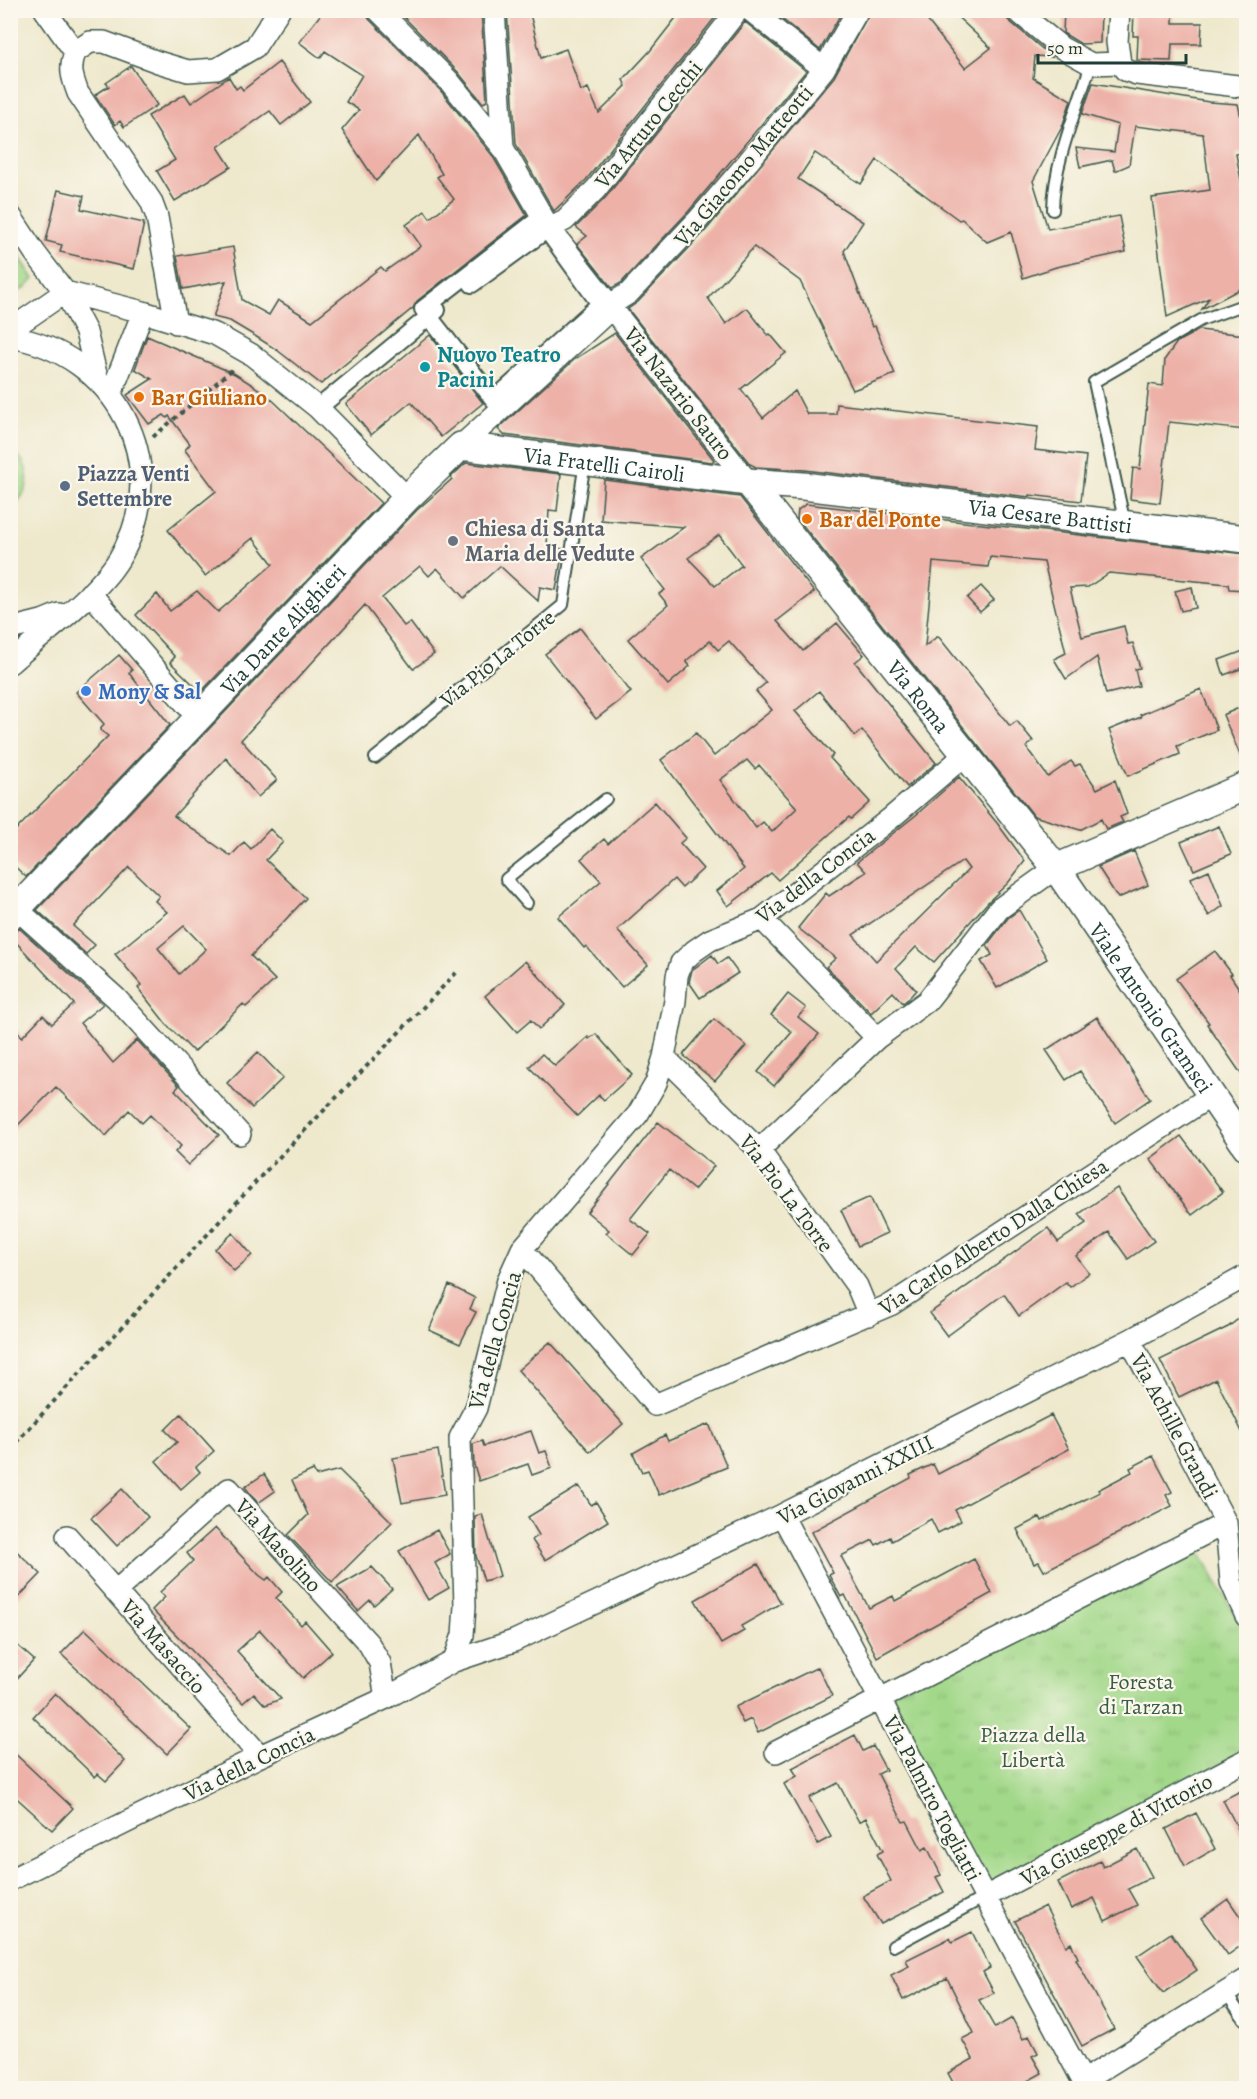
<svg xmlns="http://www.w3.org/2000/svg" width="1257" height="2099" font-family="Alegreya,serif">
<defs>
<pattern id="park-tufts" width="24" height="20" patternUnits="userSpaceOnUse" patternTransform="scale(1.5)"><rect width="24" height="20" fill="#a2d889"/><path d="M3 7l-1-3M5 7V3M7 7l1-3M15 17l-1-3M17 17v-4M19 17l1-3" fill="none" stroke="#8bba77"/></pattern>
</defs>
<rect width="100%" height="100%" fill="#fbf7ec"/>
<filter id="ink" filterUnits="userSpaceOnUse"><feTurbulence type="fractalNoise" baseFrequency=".0167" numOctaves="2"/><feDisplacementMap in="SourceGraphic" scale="12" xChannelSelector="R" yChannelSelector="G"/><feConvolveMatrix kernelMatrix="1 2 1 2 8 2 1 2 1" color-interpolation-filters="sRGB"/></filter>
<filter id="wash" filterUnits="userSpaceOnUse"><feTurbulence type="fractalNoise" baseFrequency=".008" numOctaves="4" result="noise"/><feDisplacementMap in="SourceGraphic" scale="24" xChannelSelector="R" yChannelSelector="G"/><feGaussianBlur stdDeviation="1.35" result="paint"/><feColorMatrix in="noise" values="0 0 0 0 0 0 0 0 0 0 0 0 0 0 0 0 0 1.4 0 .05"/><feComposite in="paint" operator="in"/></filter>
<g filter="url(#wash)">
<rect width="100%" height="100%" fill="#eee8cc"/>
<!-- grass -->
<path fill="#a2d889" stroke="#608a5e" stroke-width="1.5" d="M11,449C33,466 33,491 11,507Z"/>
<!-- park -->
<path fill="url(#park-tufts)" stroke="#608a5e" stroke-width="1.5" d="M11,243L34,279L25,288L11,295Z
M1193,1539L1246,1635V1760L985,1897L881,1699Z"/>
<g id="blocks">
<!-- building -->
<path fill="#edb1a8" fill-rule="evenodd" d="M324,10H363L366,13L369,19L440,90L492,155L527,215L417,301L413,308L321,384L277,350L255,336L230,321L213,317L226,281L183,289L177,256L233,247L242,300L269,315L278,300L312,321L381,267L385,271L421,246L406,225L425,211L430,218L454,199L437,177L442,174L419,135L376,181L342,130L359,110L346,102L362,75L325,51L320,58L299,42Z
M397,10H481L487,101L483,103L458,72Z
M507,10H529L541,58L566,49L581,91L588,88L599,113L626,86L623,80L650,51L682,10H721L586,180L554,211L516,144Z
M771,10H843L820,50Z
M871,10H919L965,68L991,48L950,10H1004L1008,20L1052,57L1035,56L1033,78L1071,100L1062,127L1033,181L1048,229L1119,216L1126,252L1056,267L1023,278L1011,232L987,242L962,219L959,220L877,160L861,184L815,153L798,179L863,222L844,251L872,327L875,326L895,374L853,390L800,281L754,247L708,298L726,324L747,308L768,335L770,334L786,353L741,389L763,418L795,391L807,414H836L837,404L1038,427L1035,450L1086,456L1081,501L1030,495V497L805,470L756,467L750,464L628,309L638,302L707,229L834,77Z
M1064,10H1101L1100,43L1081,44L1063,33Z
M1134,10H1173V23H1202L1201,44H1172L1171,61L1137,60L1138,36H1133Z
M745,22L806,71L688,212L621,283L612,288L577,244L587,236L576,227L606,197Z
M279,62L310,102L281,125L270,111L218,147L231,167L175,201L157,171L175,160L148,116L185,94L191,103L229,77L236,89L240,86L243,90Z
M131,66L157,105L124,127L120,121L115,125L95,95L109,86L106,83Z
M1093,83L1209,102L1238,104L1246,140V152L1236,154L1246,206V286L1202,309L1209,298L1167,317L1152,198L1210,190L1203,134L1135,126L1129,165L1115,171L1112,160L1080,167L1076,148L1114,152L1118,125L1082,114Z
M58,190L84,196L81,209L144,223L134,269L60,252L62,245L46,241Z
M1199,330L1246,335V430L1169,422L1160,503L1130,499L1133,468L1140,469L1149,384L1163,386L1165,359L1177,342Z
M615,333L714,460L712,462L504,435L498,429L575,359Z
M430,335L483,403L441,437L411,402L371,435L346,404Z
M147,336L235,374L265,393L381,503L201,692L170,662L175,657L136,615L157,594L170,611L197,591L218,612L273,564L253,538L205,576L168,530L216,491L185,450L190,444L169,416L167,418L164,415L149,424L127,395L152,379L135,369Z
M466,463L561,474L557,511L549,510L547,546L563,549L556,590L540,587L538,601L500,566L464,598L437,568L429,576L420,566L382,598L404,626L410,622L434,654L413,669L365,605L241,740L277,780L258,797L226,758L174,816L231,856L244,842L251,849L270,829L283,842L266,860L306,898L251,956L275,980L246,1007L243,1004L194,1052L167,1025L138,988L141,985L115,954L167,912L155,901L159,896L129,867L73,926L95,945L86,954L37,910L417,510L452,479L451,477ZM184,926L206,949L179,974L158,948Z
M604,480L740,497L814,592L777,621L803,651L837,623L864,655L855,662L936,763L907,787L862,730L855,736L819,691L795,711L833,755L830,758L870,802L851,819L849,817L778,880L771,873L728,906L717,891L744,869L661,760L696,733L714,756L772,710L756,691L766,683L729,641L718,650L710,641L686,661L690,666L668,685L628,639L668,605L659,594L665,590L641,559L684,527L601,520ZM719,535L742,565L715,586L688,558ZM747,760L755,769L759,765L797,808L772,832L763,822L756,828L720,780Z
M806,504L1246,554V590L1229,589L1228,584L1109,573L1088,587L1070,588L1082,637L1124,626L1128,644L1133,643L1140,668L1135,669L1139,686L1106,694L1097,657L1066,679L1054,659L1066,653L1044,562L990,557L988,567L933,562L925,646L938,636L1010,726L1017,721L1033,741L1026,747L1048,777L1071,761L1075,766L1080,764L1097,789L1115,780L1127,814L1120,817L1123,822L1106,829L1101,819L1080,830L1034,816L797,518L798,510Z
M981,586L994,600L980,612L967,598Z
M1192,587L1196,608L1181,611L1175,591Z
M580,628L631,692L596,719L545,654Z
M1246,650V667L1224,675L1219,660Z
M119,655L132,670L129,673L170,725L26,877L10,862V836L108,736L100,730L104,724L76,692Z
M1201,689L1217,730L1177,746L1180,754L1128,776L1109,730L1141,717L1140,715Z
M1246,705V769L1223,715Z
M959,777L997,823L1025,861L1008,883L989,901L934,962L916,947L896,968L916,990L908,999L903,1003L893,992L871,1013L826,967L836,958L798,928L826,893L829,896L866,872L857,862L916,815ZM963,861L969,869L876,961L853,935Z
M655,802L686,838L680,843L703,869L682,888L674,879L617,930L648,965L622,987L586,946L584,948L558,917L601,881L581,859L604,839L608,844Z
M1219,826L1231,854L1194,870L1181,842Z
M1134,851L1148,885L1118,898L1098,867Z
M1209,870L1223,906L1209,916L1200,901L1191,878Z
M1019,910L1047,959L997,988L981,961L992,955L987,945L1008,918Z
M19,928L103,1004L80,1023L113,1063L137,1040L179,1086L175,1090L219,1135L188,1165L175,1152L181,1146L150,1115L142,1123L129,1110L106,1136L56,1087L10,1133V1021L22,1037L43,1015L52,1024L74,1004L11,937Z
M1215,951L1232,974L1230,975L1246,999V1081L1207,1024L1209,1023L1176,979Z
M712,955L718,964L727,958L738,973L700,998L689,982L692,970Z
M525,961L565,1005L539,1029L531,1020L517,1032L485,996Z
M788,994L806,1008L798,1017L819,1034L774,1086L758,1072L792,1032L771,1015Z
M1097,1017L1150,1099L1115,1123L1080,1071L1066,1080L1046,1050Z
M714,1019L746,1046L715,1081L683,1055Z
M596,1034L632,1075L604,1100L599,1095L577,1116L529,1067L542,1054L555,1066L588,1037L589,1039Z
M258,1052L283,1078L252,1108L227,1083Z
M658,1122L714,1166L694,1190L669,1170L630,1219L650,1234L633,1255L606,1233L609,1230L587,1212Z
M1181,1136L1223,1192L1192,1215L1150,1159Z
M1117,1188L1154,1241L1128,1259L1109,1232L1076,1256L1089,1273L1070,1287L1066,1282L1019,1316L1004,1294L947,1336L930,1313L1048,1228L1058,1242L1086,1223L1079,1214Z
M870,1197L887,1233L858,1246L841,1210Z
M233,1233L252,1255L234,1271L215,1249Z
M449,1285L475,1298L470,1309L476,1312L460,1344L429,1330Z
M1246,1313V1440L1216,1379L1179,1397L1160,1360L1228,1327Z
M550,1342L623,1424L590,1452L518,1370Z
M181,1414L214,1451L196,1467L200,1472L181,1489L156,1461L177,1442L165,1430Z
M1051,1415L1069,1449L955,1510L961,1521L938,1533L931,1519L892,1541L890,1537L876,1545L873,1540L841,1556L869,1608L893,1596L895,1601L974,1559L992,1593L877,1657L845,1595L841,1597L829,1575L833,1573L811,1532L911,1478L910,1475L933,1464L938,1474Z
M709,1424L727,1467L659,1495L648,1470L642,1472L633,1453L665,1435L668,1441Z
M531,1431L539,1453L546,1451L552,1468L532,1475L528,1464L479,1481L474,1465L473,1444L482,1441L484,1446Z
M438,1450L445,1495L402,1503L393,1458Z
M1153,1456L1172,1492L1166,1495L1172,1506L1044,1571L1039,1562L1034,1564L1017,1529L1040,1517L1042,1521L1100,1492L1098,1490L1132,1472L1130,1468Z
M313,1470L316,1476L339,1470L392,1522L332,1582L288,1535L308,1515L292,1480Z
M264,1474L275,1491L258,1503L245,1487Z
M579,1486L591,1505L596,1502L608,1521L545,1560L532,1540L539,1535L528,1517Z
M122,1489L148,1517L117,1546L91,1518Z
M482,1514L500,1576L484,1581L476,1556L475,1516Z
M215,1528L259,1575L266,1580L269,1577L282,1592L276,1598L301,1625L305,1621L332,1652L303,1678L260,1630L237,1651L281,1699L265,1705L254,1693L243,1703L152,1610L165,1597L160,1592L193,1561L187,1553Z
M437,1530L450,1554L435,1563L449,1588L428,1600L399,1551Z
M10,1545L41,1574L10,1606Z
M758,1564L781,1603L741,1626L744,1631L721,1644L695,1600Z
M372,1567L392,1589L374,1605L370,1600L358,1611L337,1587Z
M85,1629L191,1729L167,1754L61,1654Z
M10,1639L34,1660L10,1686Z
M818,1667L832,1696L758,1733L751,1719L743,1723L735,1707Z
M55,1693L125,1761L106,1781L98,1774L95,1777L33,1717Z
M855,1735L863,1751L873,1746L886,1770L878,1774L903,1822L907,1821L922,1850L927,1847L941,1875L936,1877L944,1892L881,1924L863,1896L891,1881L877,1854L883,1851L866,1818L859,1822L838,1783L809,1798L831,1837L818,1844L784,1784L797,1776L792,1768Z
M10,1749L73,1808L52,1830L10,1792Z
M1246,1788V1844L1223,1800Z
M1196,1813L1215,1849L1185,1866L1166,1829Z
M1137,1849L1152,1877L1128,1889L1137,1905L1105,1921L1094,1898L1071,1909L1058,1882L1100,1861L1103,1867Z
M1228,1899L1246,1925V1942L1228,1955L1201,1918Z
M1045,1906L1066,1946L1071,1943L1078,1958L1076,1959L1114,2029L1082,2046L1015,1921Z
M972,1932L990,1968L983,1972L994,1993L979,2000L995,2028L1012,2018L1023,2039L1029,2036L1038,2053L1032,2056L1042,2073L1015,2088H956L948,2073L973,2059L962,2039L974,2033L947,1978L903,2000L891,1975L909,1966L906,1960L950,1938L952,1942Z
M1171,1933L1197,1970L1163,1993L1137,1956Z"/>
</g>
</g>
<g filter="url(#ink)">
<use href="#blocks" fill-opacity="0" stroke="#3e574b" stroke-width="1.5"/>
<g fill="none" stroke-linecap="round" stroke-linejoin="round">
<!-- service casing -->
<g stroke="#3e574b" stroke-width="14">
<path id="service" d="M1053,210C1053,165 1077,108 1091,64
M1125,524L1094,382L1201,320L1246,304
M375,758L563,605L585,462
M527,903L506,879L606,799
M893,1946L985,1897
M1226,1993L1244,2019L1246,2017"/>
</g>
<!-- pedestrian casing -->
<g stroke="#3e574b" stroke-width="20">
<path id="pedestrian" d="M539,219L600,304L494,400L423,309Z
M472,284L549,228
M318,408L437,310"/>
</g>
<!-- minor casing -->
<g stroke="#3e574b" stroke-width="24">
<path id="minor" d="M45,10L75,52
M378,10L449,81L503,148
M494,10L503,148L549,228L748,482
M750,10L824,69
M1016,10L1062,48L1091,64L1120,63
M1119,10L1117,42L1120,63
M75,52C69,69 72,77 78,93L151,201L157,217L176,323
M75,52L90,42H104L158,62L188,71L217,69L255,47L279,10
M1120,63L1125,70L1137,74L1246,87
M10,215L35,253L65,292L86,332L97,378
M549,228L565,220L596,189L738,10
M65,292L143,312L215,334L252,355L318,408L407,498
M10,330L65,292
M10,337C115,353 176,465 119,559C97,595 43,634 10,663
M111,394L143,312
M461,446L601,318L610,305L629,293L697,221L748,162L824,69L858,10
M90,593L198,718
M10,629L42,621L59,614
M17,909L116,998L240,1134
M762,919L877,1038
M664,1057L759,1150L857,1286L869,1315
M759,1150L877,1038L927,1001L999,909L1056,868
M522,1249L655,1405L892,1304L1212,1095
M1130,1340L1226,1523L1231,1582L1246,1616
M782,1515L1083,2081L1246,1980
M67,1536L260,1756
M116,1591L229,1489L369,1644L380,1663L386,1698
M454,1661L463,1635L465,1606L460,1438L476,1408L508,1280L522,1249L638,1114L656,1083L664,1057L675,1001L677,976L681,963L694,951L710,940L762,919L891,818L966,754
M776,1752L1226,1523
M10,1880L260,1756L386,1698L454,1661L514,1641L782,1515L1130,1340L1246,1276
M985,1897L1246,1760"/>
</g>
<!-- tertiary casing -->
<g stroke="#3e574b" stroke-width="30">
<g id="tertiary">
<path id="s1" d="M748,482L1056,868L1246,1146"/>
<path d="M1056,868L1246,786"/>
<path id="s2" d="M10,916L407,498L461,446L748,482L803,486L1246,539"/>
</g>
</g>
<!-- path -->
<path stroke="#3e574b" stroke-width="4" stroke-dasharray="4.5 4.5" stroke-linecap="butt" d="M153,437L234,368
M10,1449L263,1174L458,971"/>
<!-- service -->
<use href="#service" stroke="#fff" stroke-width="10"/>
<!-- pedestrian -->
<use href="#pedestrian" stroke="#fff" stroke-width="16"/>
<!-- minor -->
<use href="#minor" stroke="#fff" stroke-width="21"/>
<!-- tertiary -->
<use href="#tertiary" stroke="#fff" stroke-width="27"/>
</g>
</g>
<!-- markers -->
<circle fill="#0f9aa8" stroke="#fbf7ec" stroke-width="2" cx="425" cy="367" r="6"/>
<g fill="#e8710a" stroke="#fbf7ec" stroke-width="2">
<circle cx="139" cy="397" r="6"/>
<circle cx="807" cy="519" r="6"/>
</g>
<circle fill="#5c6f8a" stroke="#fbf7ec" stroke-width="2" cx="65" cy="486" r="6"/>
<circle fill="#6b7280" stroke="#fbf7ec" stroke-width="2" cx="453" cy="541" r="6"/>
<circle fill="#3f7fe0" stroke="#fbf7ec" stroke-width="2" cx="86" cy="691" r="6"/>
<g text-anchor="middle" stroke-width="4.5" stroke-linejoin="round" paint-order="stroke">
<!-- street labels -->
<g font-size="22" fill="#1f3d34" stroke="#fbf7ec">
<text transform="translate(648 124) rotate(-51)" y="8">Via Arturo Cecchi</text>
<text transform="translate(743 165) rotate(-50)" y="8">Via Giacomo Matteotti</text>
<text transform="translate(679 393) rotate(52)" y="8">Via Nazario Sauro</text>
<text dy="8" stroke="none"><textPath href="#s2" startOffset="796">Via Fratelli Cairoli</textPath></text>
<text dy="8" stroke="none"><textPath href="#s2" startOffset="1245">Via Cesare Battisti</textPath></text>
<text dy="8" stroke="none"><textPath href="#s2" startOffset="396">Via Dante Alighieri</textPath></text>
<text transform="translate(497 658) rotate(-39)" y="8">Via Pio La Torre</text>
<text dy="8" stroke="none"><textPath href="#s1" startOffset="274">Via Roma</textPath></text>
<text transform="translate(815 875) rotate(-37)" y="8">Via della Concia</text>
<text dy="8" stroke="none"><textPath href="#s1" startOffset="663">Viale Antonio Gramsci</textPath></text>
<text transform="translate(787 1193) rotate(53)" y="8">Via Pio La Torre</text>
<text transform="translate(993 1236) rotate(-33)" y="8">Via Carlo Alberto Dalla Chiesa</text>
<text transform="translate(494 1340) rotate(-74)" y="8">Via della Concia</text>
<text transform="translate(1175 1426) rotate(62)" y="8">Via Achille Grandi</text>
<text transform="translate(855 1479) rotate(-27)" y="8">Via Giovanni XXIII</text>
<text transform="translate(279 1545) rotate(48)" y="8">Via Masolino</text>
<text transform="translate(164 1646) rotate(49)" y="8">Via Masaccio</text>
<text transform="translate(249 1763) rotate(-26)" y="8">Via della Concia</text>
<text transform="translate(933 1798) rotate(62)" y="8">Via Palmiro Togliatti</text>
<text transform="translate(1116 1829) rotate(-28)" y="8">Via Giuseppe di Vittorio</text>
</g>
<!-- culture labels -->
<g font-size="22" font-weight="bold" fill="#0d838f" stroke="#fbf7ec" text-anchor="start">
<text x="437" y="362">Nuovo Teatro<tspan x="437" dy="25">Pacini</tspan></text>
</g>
<!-- food labels -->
<g font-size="22" font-weight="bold" fill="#c56008" stroke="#fbf7ec" text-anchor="start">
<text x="151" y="405">Bar Giuliano</text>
<text x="819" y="527">Bar del Ponte</text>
</g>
<!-- service labels -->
<g font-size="22" font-weight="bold" fill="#4e5e75" stroke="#fbf7ec" text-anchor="start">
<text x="77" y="481">Piazza Venti<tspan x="77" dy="25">Settembre</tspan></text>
</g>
<!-- worship labels -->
<g font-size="22" font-weight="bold" fill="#5b616d" stroke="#fbf7ec" text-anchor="start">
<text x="465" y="536">Chiesa di Santa<tspan x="465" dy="25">Maria delle Vedute</tspan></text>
</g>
<!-- shop labels -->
<g font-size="22" font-weight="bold" fill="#366cbe" stroke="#fbf7ec" text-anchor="start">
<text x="98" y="699">Mony &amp; Sal</text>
</g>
<!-- park labels -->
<g font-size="22" fill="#395c45" stroke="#fbf7ec">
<text x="1141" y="1689">Foresta<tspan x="1141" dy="25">di Tarzan</tspan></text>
<text x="1033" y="1742">Piazza della<tspan x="1033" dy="25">Libertà</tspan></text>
</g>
</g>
<!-- margin -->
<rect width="1257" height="2099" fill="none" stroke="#fbf7ec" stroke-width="36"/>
<!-- scale -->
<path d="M1038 54v9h148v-9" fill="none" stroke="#1f3d34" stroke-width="3"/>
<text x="1047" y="54" font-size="18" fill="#1f3d34" stroke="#fbf7ec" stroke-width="4.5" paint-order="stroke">50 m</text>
</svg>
